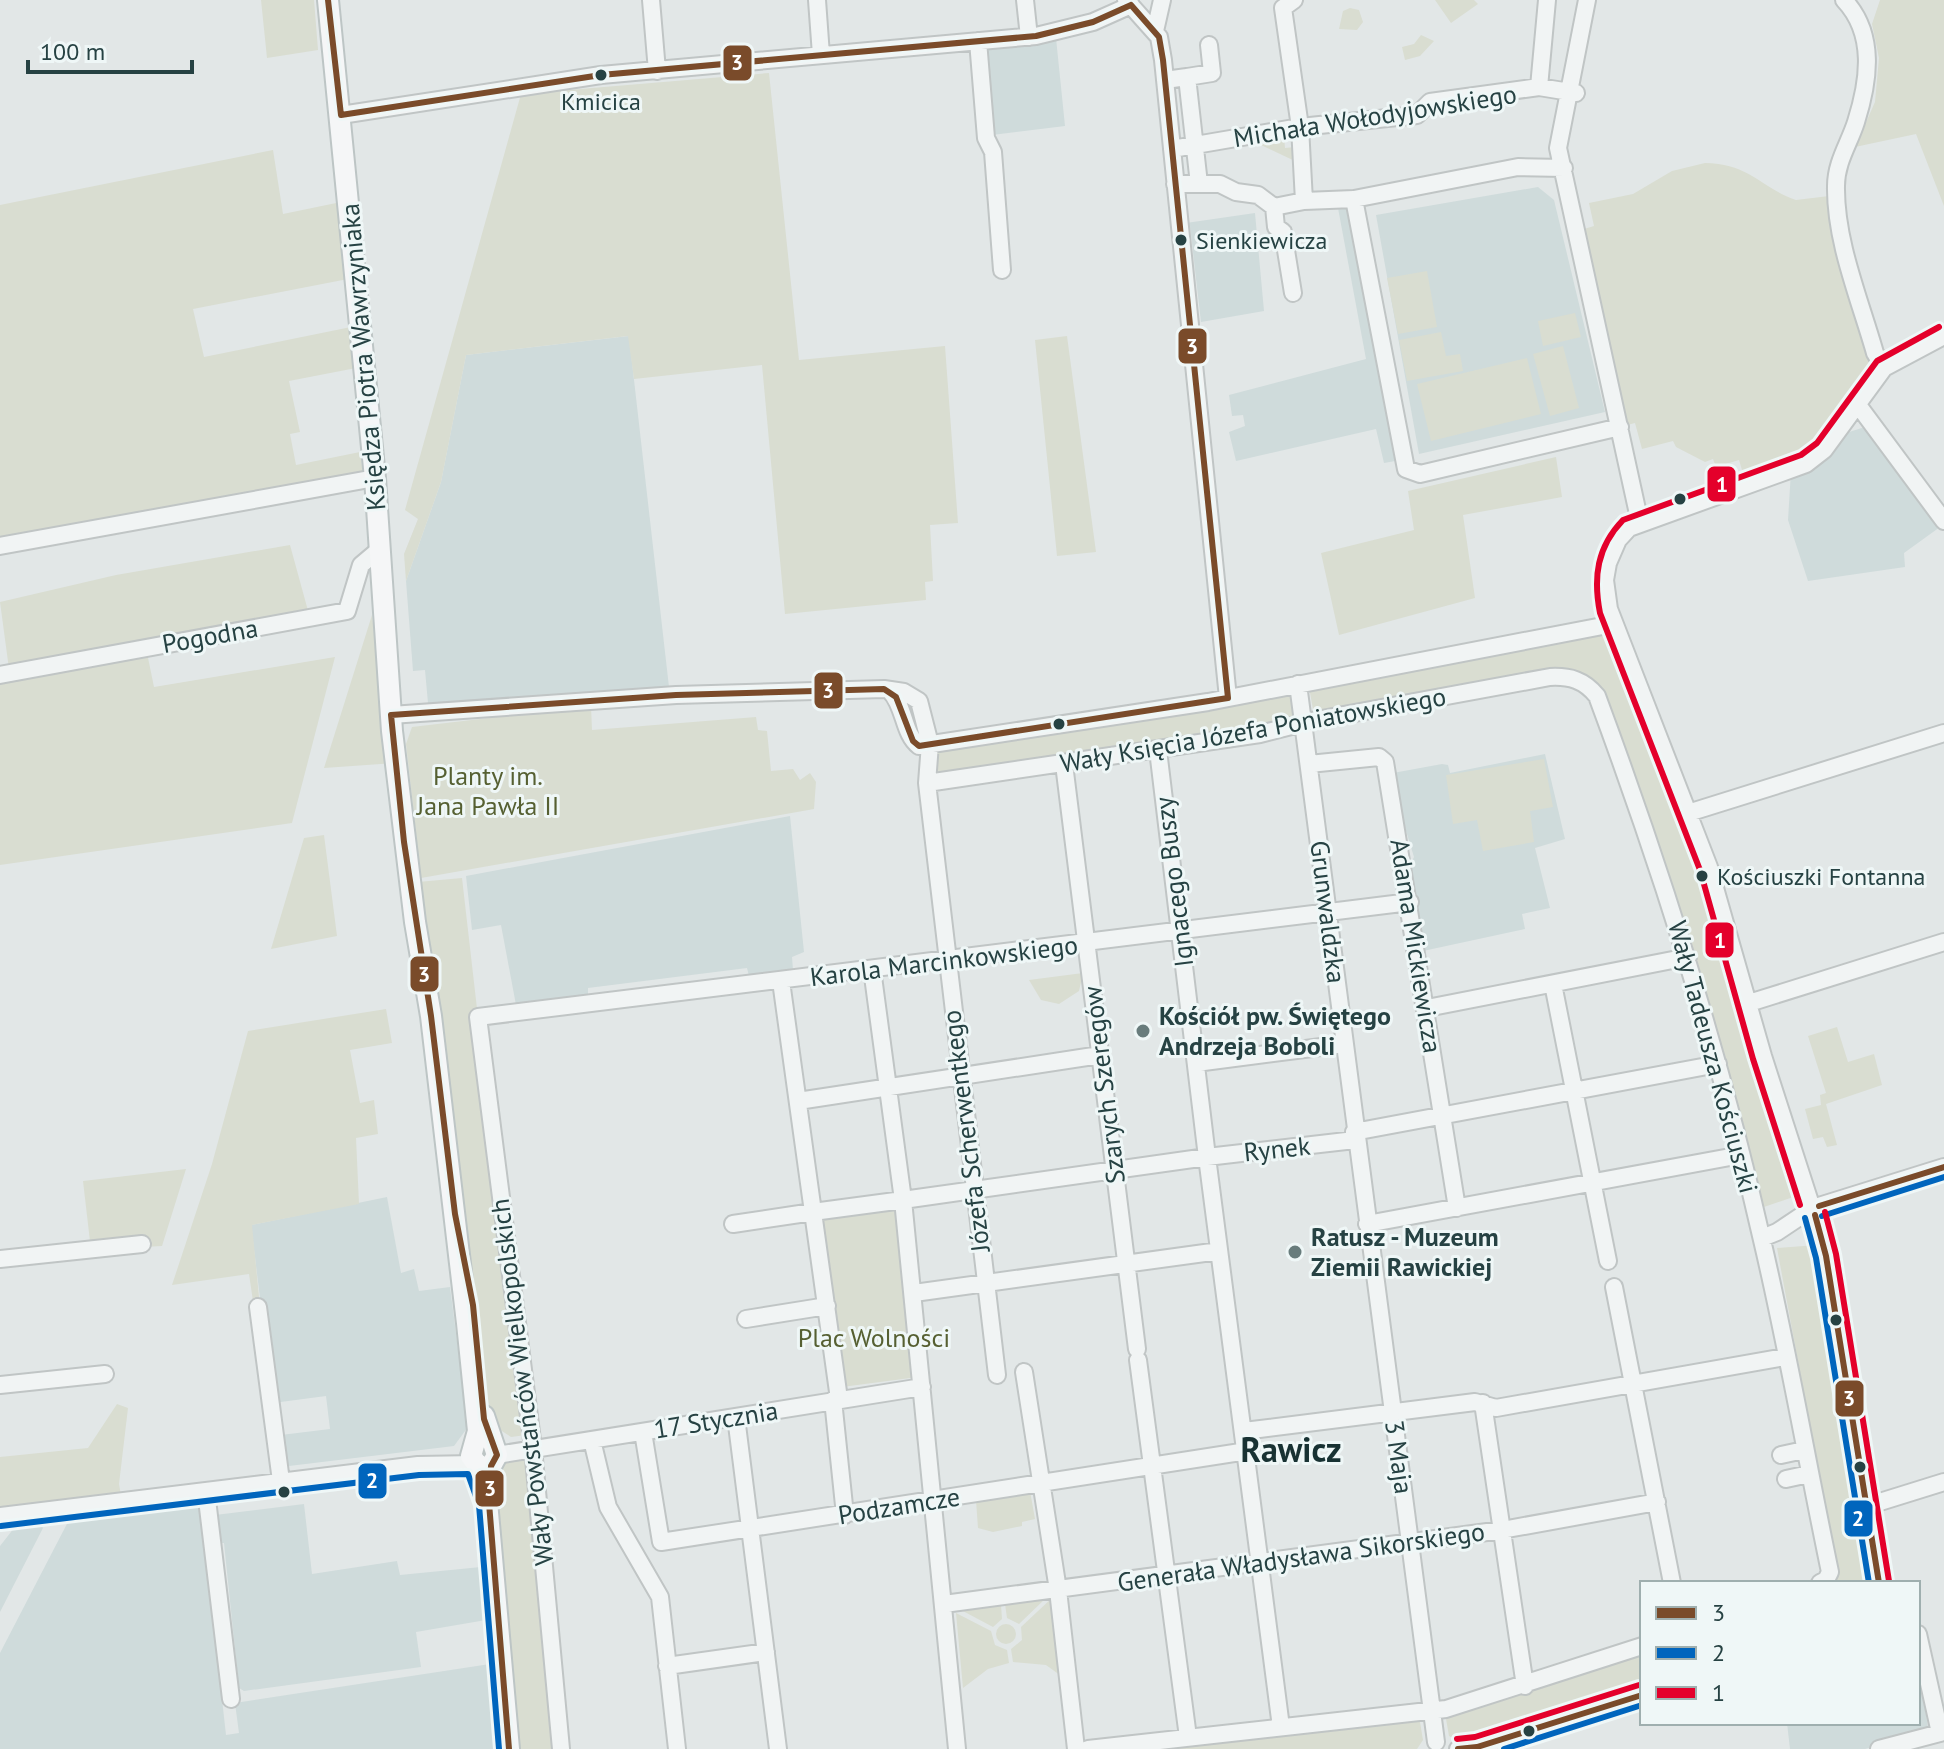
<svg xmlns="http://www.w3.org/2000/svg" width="1944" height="1749" font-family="'PT Sans',sans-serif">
<rect width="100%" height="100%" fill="#e2e7e7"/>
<!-- built -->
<path fill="#cfdbdb" d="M1056,38L1065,126L992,135L981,47Z
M1538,187L1554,200L1605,412L1419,454L1376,215Z
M1354,204L1401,460L1384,463L1376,429L1236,461L1229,432L1245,426L1243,415L1232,416L1229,395L1366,359L1338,208Z
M1255,213L1264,311L1201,322L1190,226L1186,223Z
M629,336L669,687L428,703L425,670L413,671L406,581L441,482L466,355Z
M1868,426L1940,527L1904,553L1905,567L1808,581L1788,520L1791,471L1843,434Z
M1545,754L1565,839L1535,848L1550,908L1522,914L1525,929L1423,951L1409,867L1414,857L1400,811L1393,773L1442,764L1448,765L1450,773Z
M790,816L804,952L792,957L793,970L749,976L747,968L588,988V997L516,1005L501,925L472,930L466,876Z
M387,1197L401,1273L414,1269L419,1291L450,1287L468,1427L454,1446L289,1466L284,1462L281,1435L330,1429L326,1396L273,1403L251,1225Z
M200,1501L226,1735L239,1733L235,1703L490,1664L496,1749H0V1653L70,1518Z
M304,1504L312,1574L397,1561L400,1575L481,1567L486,1620L416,1632L421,1667L244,1691L239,1688L224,1543H219L215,1515Z
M38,1521L43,1528L0,1612V1546L18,1523Z
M1918,1668L1928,1727L1924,1733L1865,1749H1790L1787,1723H1918Z"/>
<!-- green -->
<path fill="#d9ddd1" d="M261,0H314L318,50L267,58Z
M1435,0H1474L1478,4L1451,23Z
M1880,0H1944V206L1916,134L1855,147L1875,102L1879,58L1872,24Z
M1350,8L1359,10L1363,22L1357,30L1339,29L1343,11Z
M1421,35L1434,41L1420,56L1405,60L1402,47L1414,44Z
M769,73L799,360L945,346L958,523L930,525L933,581L925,582L926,600L785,614L762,365L634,379L628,336L466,355L441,482L406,581L404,554L418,519L405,510L521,94Z
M1284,137L1285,148L1295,147L1297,162L1261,145V142Z
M273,150L283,214L341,202L348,279L193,309L204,357L351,327L356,368L289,381L300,432L290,434L296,465L360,452L364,480L0,546V205Z
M1705,163C1751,164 1759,187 1796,200L1829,196L1832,221L1869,361L1864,381L1809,452L1745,480L1739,460L1716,467L1713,459L1705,462L1676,447L1673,441L1642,449L1635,423L1627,425L1584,229L1594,226L1589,203L1633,194L1672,171Z
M1427,271L1437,327L1398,334L1387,278Z
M1575,313L1581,337L1543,346L1538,321Z
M1441,332L1446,356L1460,354L1463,371L1407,381L1399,340Z
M1067,336L1096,552L1057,556L1035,340Z
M1563,346L1579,408L1550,416L1533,354Z
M1527,358L1541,414L1431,441L1417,384Z
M1556,457L1562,497L1463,515L1475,598L1339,635L1321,553L1414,530L1408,491Z
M290,545L310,618L146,648L154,687L335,657L292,823L0,865V672L9,669L0,602L116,575Z
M372,615L383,712L395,763L324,768Z
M1605,635L1651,728L1704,869L1802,1194L1761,1208L1598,686L1576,670H1556L1314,715L1309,687Z
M1292,694L1296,716L1291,721L1240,733L936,775L935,751Z
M591,706L592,730L756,717L758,730L767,731L771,771L793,769L800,780L810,773L816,782L814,809L421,878L406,744L412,727Z
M1544,759L1553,807L1530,811L1534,842L1483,851L1477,820L1453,824L1446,775Z
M324,835L337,936L271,949L304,838Z
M462,878L526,1435L511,1437L491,1424L418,882Z
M1083,973L1079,991L1059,1004L1041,1000L1029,980Z
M386,1009L392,1043L350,1050L360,1103L374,1100L378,1134L356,1138L359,1204L252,1225L260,1307L254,1308L249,1274L172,1285L212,1164L248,1031Z
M1837,1027L1848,1062L1874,1054L1882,1085L1826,1104L1837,1145L1827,1147L1823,1137L1813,1139L1805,1109L1821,1105L1820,1095L1826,1093L1808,1036Z
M186,1169L162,1246L91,1250L83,1181Z
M894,1207L918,1377L842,1387L822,1219Z
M1816,1245L1872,1583H1833L1838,1577L1777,1248Z
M117,1404L128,1408L119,1484L122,1501L0,1516V1457L88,1448Z
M529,1455L557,1749H517L515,1726L497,1477C503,1460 513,1458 529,1455Z
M1030,1491L1035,1519L1022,1522V1526L993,1532L978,1528L976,1500Z
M1053,1597L1064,1678L1046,1665L1013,1662L1011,1649L1022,1640L1021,1627Z
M1045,1599L1019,1624L1007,1618L1005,1604Z
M1001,1605L1002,1619L993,1627L961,1610Z
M956,1613L991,1631L995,1645L1007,1650L1009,1663L988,1669L963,1688Z
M996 1634a10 10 0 1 1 20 0a10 10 0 1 1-20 0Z
M1642,1650V1689L1466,1743L1465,1739L1456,1740L1449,1736L1445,1713Z
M1419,1716L1423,1740L1417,1749H1136Z"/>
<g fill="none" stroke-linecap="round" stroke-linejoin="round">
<!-- minor casing -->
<g stroke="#c0c5c5" stroke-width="20">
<path id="minor" d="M651,0L657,71
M817,0L821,55
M1025,0L1029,37
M1126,0L1159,37L1163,60L1228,698
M1294,0L1283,8L1300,127L1304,201
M1587,0L1558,148L1640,523
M1844,0C1876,34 1869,81 1856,122C1849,144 1836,162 1836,186C1835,241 1860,300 1875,353L1884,368
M1155,31L1162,0
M978,41L986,138L993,152L1002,270
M1187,77L1212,73L1209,45
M1165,80L1187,77L1199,184
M1539,87L1547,0
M341,115L601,75L1036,36L1093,22L1131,5
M1172,149L1300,127L1417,115L1430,102L1539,87L1576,93
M1175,184H1220L1236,192L1258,195L1274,207L1304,201L1354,199L1518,167L1564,168
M1354,199L1406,469L1420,474L1620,427
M1274,207L1276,227L1283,232L1293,293
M1858,405L1944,521
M0,546L375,478
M0,675L347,611L361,565L380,549
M1298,684L1436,1742
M890,691C905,706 903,734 919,746L1208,702L1613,624
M391,715L676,695L884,689L904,692L919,701L930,744L927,783L997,1375
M1064,764L1137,1349
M1309,764L1379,757L1385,762L1457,1208
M927,783L1260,734L1311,721L1550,677C1570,676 1584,680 1597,696C1663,874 1720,1054 1762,1240C1788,1350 1807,1462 1830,1572L1826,1580L1820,1583
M1688,813L1944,733
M872,969L903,1200L1207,1157L1158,750
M1553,984L1608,1261
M1749,1003L1944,942
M1427,1008L1688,957
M1196,1063L1344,1044
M798,1101L1100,1055
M1354,1132L1718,1064
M1810,1202L1763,1056L1709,867L1609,609L1605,580L1608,563L1618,540L1629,528L1806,464L1824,450L1884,368L1944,336
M1819,1206L1944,1167
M1815,1215L1826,1256L1879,1583
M733,1224L813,1212L781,981
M1367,1224L1741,1155
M1762,1238L1777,1232L1807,1212
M0,1259L142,1244
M1614,1287L1672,1583
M914,1293L1219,1251
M258,1307L281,1481
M746,1319L827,1306
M1138,1360L1188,1737
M1024,1372L1058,1590L1076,1749
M0,1385L105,1374
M839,1399L813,1212L903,1200L957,1749
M833,1400L845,1515
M1483,1403L1525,1686
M736,1417L778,1749
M1244,1431L1475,1402L1496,1408L1785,1357
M643,1432L661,1542L1247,1451
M592,1440L608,1507L660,1597L677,1749
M497,1455L922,1387
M1781,1455L1804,1450
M1786,1479L1809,1474
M206,1491L231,1699
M1867,1506L1944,1482
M0,1516L418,1465L475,1464
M944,1604L1502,1530L1657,1502
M1918,1634L1940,1733
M667,1666L766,1652
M1281,1727L1207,1157L1355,1140
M561,1749L533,1448L478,1017L1410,902
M1088,1749L1446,1709L1642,1646
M1458,1749L1477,1747L1642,1695
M1879,1749L1944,1732"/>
</g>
<!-- major casing -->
<g stroke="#bdc5c5" stroke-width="24">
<path id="major" d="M328,0L375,478L392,731L415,922L431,1016L467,1323L478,1431L471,1456L479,1467L491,1466
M484,1416L497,1455L491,1466L489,1503
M486,1490L509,1749"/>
</g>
<!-- minor -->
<use href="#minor" stroke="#f1f4f4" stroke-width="16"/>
<!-- major -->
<use href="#major" stroke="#f5f6f7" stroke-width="20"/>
<!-- bus-1 casing -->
<g stroke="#eff7f7" stroke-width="12">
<path id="bus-1" d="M328,0L341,115
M1131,5L1159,37L1163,60L1228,698
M341,115L601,75L1036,36L1093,22L1131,5
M391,715L404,842L431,1016L455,1214L473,1305L484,1419L497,1455L491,1466L489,1503L509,1749
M391,715L676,695L884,689L896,697L913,741L919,746L1228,698
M1819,1206L1944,1167
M1815,1215L1826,1256L1879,1583
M1458,1749L1477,1747L1642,1695"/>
</g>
<!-- bus-2 casing -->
<g stroke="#eff7f7" stroke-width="12">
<path id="bus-2" d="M1822,1216L1944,1177
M1805,1218L1816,1258L1869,1583
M1,1526L419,1475L468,1474L479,1505L499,1749
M1504,1749L1642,1705"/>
</g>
<!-- bus-3 casing -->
<g stroke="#eff7f7" stroke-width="12">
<path id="bus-3" d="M1800,1205L1753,1059L1700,870L1600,613C1593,577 1597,547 1623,520L1801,455L1817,443L1877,361L1939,327
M1825,1212L1836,1254L1889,1581
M1457,1739L1475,1737L1639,1685"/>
</g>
<!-- bus-1 -->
<use href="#bus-1" stroke="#7a4b2a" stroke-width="6"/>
<!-- bus-2 -->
<use href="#bus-2" stroke="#0065bd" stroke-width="6"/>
<!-- bus-3 -->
<use href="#bus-3" stroke="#e4002b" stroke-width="6"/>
</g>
<!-- markers -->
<g fill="#264243" stroke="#eff7f7" stroke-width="3">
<circle cx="601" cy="75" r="7"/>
<circle cx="1181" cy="240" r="7"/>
<circle cx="1680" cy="499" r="7"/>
<circle cx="1059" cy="724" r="7"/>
<circle cx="1702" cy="876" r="7"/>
<circle cx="1836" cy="1320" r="7"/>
<circle cx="1860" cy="1467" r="7"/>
<circle cx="284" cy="1492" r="7"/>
<circle cx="1529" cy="1731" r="7"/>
</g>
<g fill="#687c7c" stroke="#eff7f7" stroke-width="3">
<circle cx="1143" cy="1031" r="8"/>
<circle cx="1295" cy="1252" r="8"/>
</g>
<g text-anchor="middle" stroke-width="6" stroke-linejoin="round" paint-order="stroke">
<!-- bus labels -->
<g font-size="24" fill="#264243" stroke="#eff7f7" text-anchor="start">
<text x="601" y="110" text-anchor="middle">Kmicica</text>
<text x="1196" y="249">Sienkiewicza</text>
<text x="1717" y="885">Kościuszki Fontanna</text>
</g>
<!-- street labels -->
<g font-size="26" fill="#264243" stroke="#eff7f7">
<text transform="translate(1375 116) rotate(-9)" y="9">Michała Wołodyjowskiego</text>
<text transform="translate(363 357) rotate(-95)" y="9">Księdza Piotra Wawrzyniaka</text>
<text transform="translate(210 636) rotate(-10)" y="9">Pogodna</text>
<text transform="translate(1253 730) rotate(-10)" y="9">Wały Księcia Józefa Poniatowskiego</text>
<text transform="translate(1174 882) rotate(-97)" y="9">Ignacego Buszy</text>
<text transform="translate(1328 912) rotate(83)" y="9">Grunwaldzka</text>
<text transform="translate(1416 946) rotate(81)" y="9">Adama Mickiewicza</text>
<text transform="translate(944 961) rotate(-7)" y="9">Karola Marcinkowskiego</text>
<text transform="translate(1713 1057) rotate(75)" y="9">Wały Tadeusza Kościuszki</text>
<text transform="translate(1104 1085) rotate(-97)" y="9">Szarych Szeregów</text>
<text transform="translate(966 1131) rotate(-97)" y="9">Józefa Scherwentkego</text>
<text transform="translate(1277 1149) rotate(-6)" y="9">Rynek</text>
<text transform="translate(522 1382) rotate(-97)" y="9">Wały Powstańców Wielkopolskich</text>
<text transform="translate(716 1420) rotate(-9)" y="9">17 Stycznia</text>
<text transform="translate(1399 1457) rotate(82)" y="9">3 Maja</text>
<text transform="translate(899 1506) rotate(-9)" y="9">Podzamcze</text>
<text transform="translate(1301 1557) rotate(-8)" y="9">Generała Władysława Sikorskiego</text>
</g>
<!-- park labels -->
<g font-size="26" fill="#566032" stroke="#eff7f7">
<text x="488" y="785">Planty im.<tspan x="488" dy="30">Jana Pawła II</tspan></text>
<text x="874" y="1347">Plac Wolności</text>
</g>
<!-- poi labels -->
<g font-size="26" font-weight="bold" fill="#264243" stroke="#eff7f7" text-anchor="start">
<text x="1159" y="1025">Kościół pw. Świętego<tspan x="1159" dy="30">Andrzeja Boboli</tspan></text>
<text x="1311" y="1246">Ratusz - Muzeum<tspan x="1311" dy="30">Ziemii Rawickiej</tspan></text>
</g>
<!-- district labels -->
<g font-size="34" font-weight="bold" fill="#183233" stroke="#eff7f7">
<text x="1291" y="1462">Rawicz</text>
</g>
</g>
<g stroke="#eff7f7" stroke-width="3">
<rect x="722" y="44" width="31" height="38" rx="8" fill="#7a4b2a"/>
<rect x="1177" y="327" width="31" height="38" rx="8" fill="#7a4b2a"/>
<rect x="1706" y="465" width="31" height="38" rx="8" fill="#e4002b"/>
<rect x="813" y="671" width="31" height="39" rx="8" fill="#7a4b2a"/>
<rect x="1704" y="921" width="31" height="38" rx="8" fill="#e4002b"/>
<rect x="409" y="955" width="31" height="38" rx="8" fill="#7a4b2a"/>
<rect x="1834" y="1379" width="31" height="39" rx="8" fill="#7a4b2a"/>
<rect x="357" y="1462" width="31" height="38" rx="8" fill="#0065bd"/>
<rect x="474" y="1469" width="31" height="39" rx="8" fill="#7a4b2a"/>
<rect x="1843" y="1499" width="31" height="39" rx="8" fill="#0065bd"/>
</g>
<g font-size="22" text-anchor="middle" font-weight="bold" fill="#fff">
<text x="737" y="70">3</text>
<text x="1192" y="354">3</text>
<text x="1722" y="492">1</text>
<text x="828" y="698">3</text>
<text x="1720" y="948">1</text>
<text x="424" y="982">3</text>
<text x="1849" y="1406">3</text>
<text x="372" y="1488">2</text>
<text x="490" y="1496">3</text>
<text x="1858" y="1526">2</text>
</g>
<!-- legend -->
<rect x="1640" y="1581" width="280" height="144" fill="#eff7f7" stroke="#9fafaf" stroke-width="2"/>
<rect x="1656" y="1607" width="40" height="12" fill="#7a4b2a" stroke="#9fafaf" stroke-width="2"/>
<text x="1712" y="1621" font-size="24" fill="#264243">3</text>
<rect x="1656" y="1647" width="40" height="12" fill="#0065bd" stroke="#9fafaf" stroke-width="2"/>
<text x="1712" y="1661" font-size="24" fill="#264243">2</text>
<rect x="1656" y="1687" width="40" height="12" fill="#e4002b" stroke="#9fafaf" stroke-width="2"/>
<text x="1712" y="1701" font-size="24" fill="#264243">1</text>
<!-- scale -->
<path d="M28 60v12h164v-12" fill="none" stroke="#264243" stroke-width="4"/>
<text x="40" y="60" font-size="24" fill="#264243" stroke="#eff7f7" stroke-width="6" paint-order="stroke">100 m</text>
</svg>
